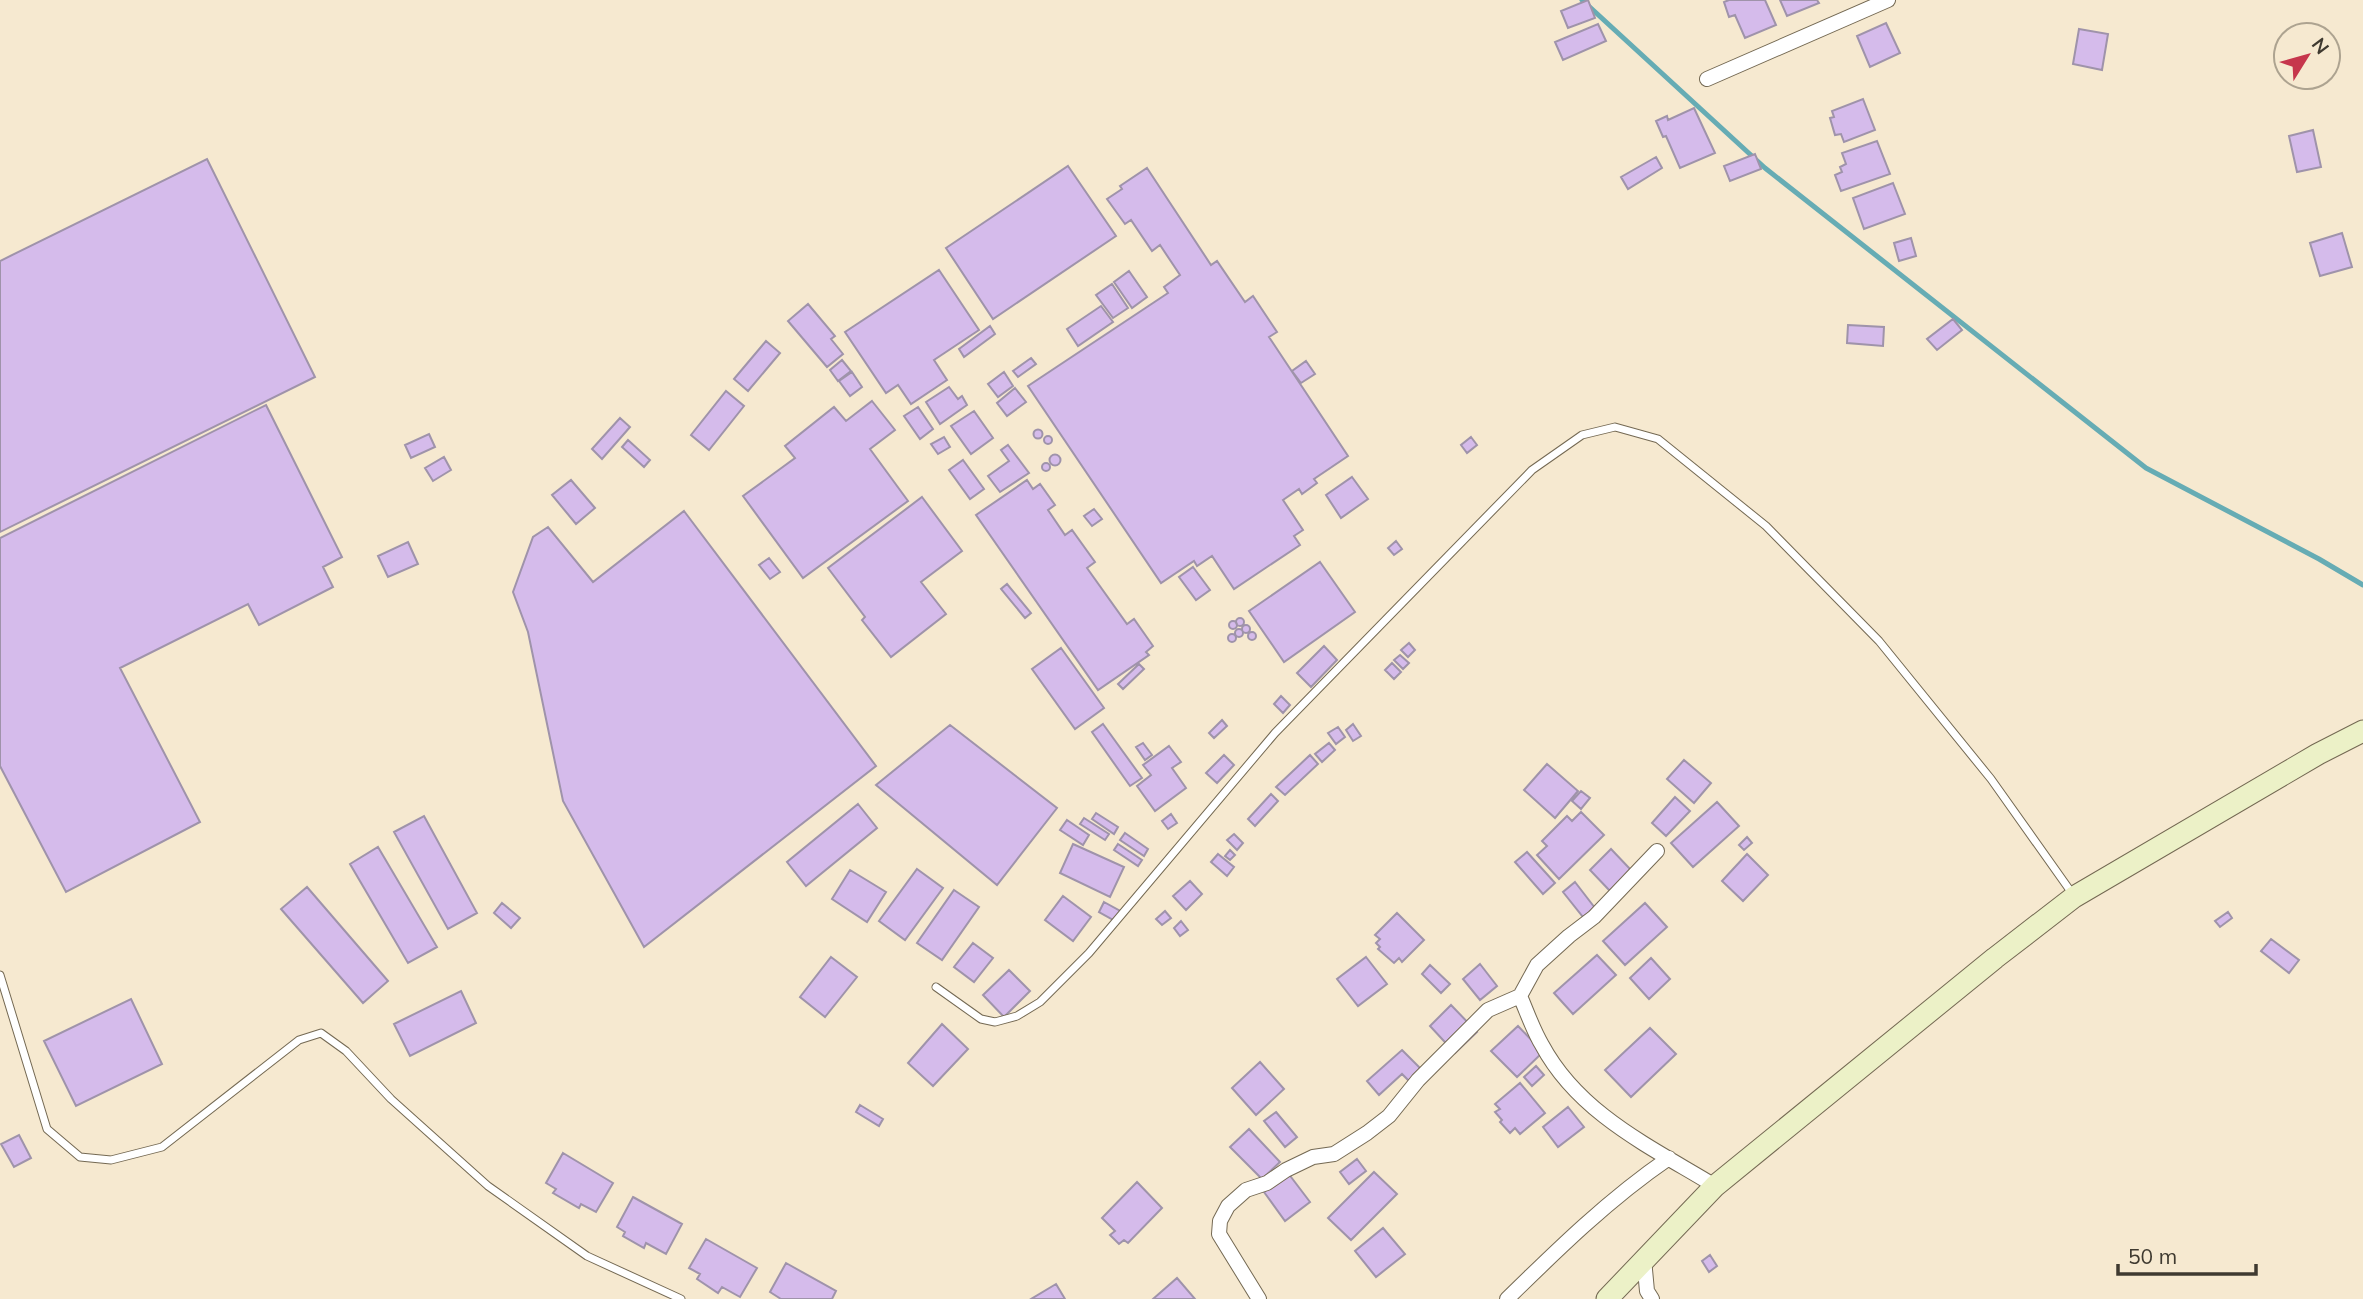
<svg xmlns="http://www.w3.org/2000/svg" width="2363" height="1299" font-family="Mulish,sans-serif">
<rect width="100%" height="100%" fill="#f6e9d0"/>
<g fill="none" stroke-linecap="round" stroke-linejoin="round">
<!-- stream -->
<path stroke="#66acb4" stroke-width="5" d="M1582,0L1765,168L2146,468L2319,559L2363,585"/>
</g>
<!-- building -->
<path fill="#d5bbeb" stroke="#9f93aa" stroke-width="2" d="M1588,0L1595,18L1568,28L1561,11Z
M1729,0H1765L1776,25L1745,38L1735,15L1729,17L1724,2Z
M1780,0H1817L1819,3L1787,16Z
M1886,23L1900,53L1870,67L1857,36Z
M1598,24L1606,41L1563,60L1555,42Z
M2079,29L2108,34L2102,70L2073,64Z
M1863,99L1875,130L1844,142L1841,134L1835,135L1830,118L1834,117L1832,111Z
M1694,108L1715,153L1680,168L1666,136L1663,137L1656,121L1667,116L1668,120Z
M2313,130L2321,167L2297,172L2289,136Z
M1877,141L1890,174L1841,191L1835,175L1842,172L1840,167L1846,164L1842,153Z
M1755,154L1761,169L1730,181L1724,166Z
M1656,157L1662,168L1628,189L1621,177Z
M207,159L315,377L0,532V261Z
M1068,166L1116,236L993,319L946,248Z
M1147,168L1211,265L1217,261L1245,302L1253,296L1277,332L1269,337L1348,456L1314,479L1317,483L1302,494L1299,489L1283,500L1303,530L1294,536L1300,545L1234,589L1212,556L1197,566L1194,561L1161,583L1028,386L1168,293L1164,287L1180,275L1160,245L1152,251L1131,220L1125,224L1107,199L1122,189L1120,186Z
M1893,183L1905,214L1864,229L1853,198Z
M2342,233L2352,267L2320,276L2310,243Z
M1911,238L1916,256L1899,261L1894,243Z
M939,270L979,330L934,360L947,380L911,404L898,385L886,393L845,332Z
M1129,271L1147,297L1132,308L1114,282Z
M1112,284L1128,308L1113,318L1096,295Z
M808,304L835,336L831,339L843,354L827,367L788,321Z
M1101,306L1113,322L1078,346L1067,329Z
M1953,319L1962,330L1937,350L1927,339Z
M1848,325L1884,327L1883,346L1847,343Z
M990,326L995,334L964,357L959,349Z
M766,341L780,353L748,391L734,379Z
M1031,358L1036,364L1018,377L1013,371Z
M842,360L851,371L838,381L830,370Z
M1306,361L1315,374L1301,383L1292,371Z
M852,372L862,387L850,396L839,381Z
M1004,372L1013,386L998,397L988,384Z
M949,387L958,399L962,396L967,405L940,424L926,402Z
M1015,388L1026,402L1007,416L997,403Z
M726,391L744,406L709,450L691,435Z
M872,401L895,430L870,449L908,501L803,578L743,496L795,458L785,446L834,407L846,421Z
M266,405L342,557L323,567L333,587L259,625L248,604L120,668L200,822L66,892L0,766V538Z
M918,407L933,429L920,439L904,416Z
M974,411L993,438L971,454L951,426Z
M620,418L630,427L602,459L592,449Z
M1033.5 434a4.5 4.5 0 1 1 9 0a4.5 4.5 0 1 1-9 0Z
M429,434L435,447L411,458L405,445Z
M1044 440a4 4 0 1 1 8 0a4 4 0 1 1-8 0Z
M944,437L950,447L938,454L931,444Z
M1471,437L1477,445L1467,453L1461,445Z
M628,440L650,460L644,467L622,447Z
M1008,445L1029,473L1000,492L988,476L1009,461L1001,450Z
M1049.5 460a5.5 5.5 0 1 1 11 0a5.5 5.5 0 1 1-11 0Z
M444,457L451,470L433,481L425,468Z
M963,460L984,489L970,499L949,470Z
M1042 467a4 4 0 1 1 8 0a4 4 0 1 1-8 0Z
M1352,477L1368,499L1341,518L1326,495Z
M571,480L595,508L576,524L552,495Z
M1027,480L1033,489L1040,484L1055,505L1048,510L1065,535L1072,530L1095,562L1087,568L1127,624L1134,619L1153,646L1146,652L1149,655L1098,690L976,515Z
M922,497L962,551L921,582L946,614L891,657L862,620L865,617L828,568Z
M1094,509L1102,519L1092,526L1084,516Z
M684,511L876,766L644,947L563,801L528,632L513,592L533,537L548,527L593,582Z
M1396,541L1402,549L1394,555L1388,548Z
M408,542L418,564L388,577L378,556Z
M769,558L780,572L770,579L759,565Z
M1320,562L1355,612L1284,662L1249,611Z
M1193,567L1210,590L1196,600L1179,577Z
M1007,584L1031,613L1025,618L1001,589Z
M1236 622a4 4 0 1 1 8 0a4 4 0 1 1-8 0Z
M1229 625a4 4 0 1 1 8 0a4 4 0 1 1-8 0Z
M1242 629a4 4 0 1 1 8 0a4 4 0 1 1-8 0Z
M1235 633a4 4 0 1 1 8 0a4 4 0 1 1-8 0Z
M1248 636a4 4 0 1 1 8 0a4 4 0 1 1-8 0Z
M1228 638a4 4 0 1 1 8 0a4 4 0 1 1-8 0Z
M1409,643L1415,650L1408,657L1401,650Z
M1324,646L1337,660L1311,687L1297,673Z
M1061,648L1104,708L1075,729L1032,669Z
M1400,655L1409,663L1403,669L1394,660Z
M1392,663L1401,672L1394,679L1385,670Z
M1139,664L1144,669L1123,689L1118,684Z
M1281,696L1290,705L1283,713L1274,704Z
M1222,720L1227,726L1214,738L1209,733Z
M1103,724L1142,778L1130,786L1092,732Z
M1353,724L1361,736L1353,741L1346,730Z
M950,725L1057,808L997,885L876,785Z
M1338,727L1345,737L1336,744L1328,733Z
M1143,743L1152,755L1145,760L1136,747Z
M1329,743L1335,750L1322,762L1315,754Z
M1169,746L1181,762L1172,768L1186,788L1155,811L1137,786L1151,775L1143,765Z
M1224,755L1234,765L1217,783L1206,773Z
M1310,755L1318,764L1285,795L1276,787Z
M1684,760L1711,783L1694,803L1667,779Z
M1547,764L1578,791L1555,818L1524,790Z
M1581,791L1590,798L1581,809L1572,801Z
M1271,794L1278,801L1255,826L1248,819Z
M1675,797L1690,811L1666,836L1652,823Z
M1717,802L1739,826L1693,867L1671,843Z
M858,804L877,828L806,886L787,862Z
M1581,812L1604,835L1559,879L1537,855L1547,846L1542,841L1567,816L1572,821Z
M1096,813L1118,827L1114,834L1092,819Z
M1171,814L1177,823L1168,829L1162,821Z
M424,816L477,913L448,929L394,832Z
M1084,818L1109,834L1105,840L1080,824Z
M1067,820L1089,835L1083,845L1060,830Z
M1125,833L1148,849L1144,856L1120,840Z
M1234,834L1243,843L1237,850L1227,840Z
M1747,837L1752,843L1744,850L1739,845Z
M1073,844L1124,867L1110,897L1060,873Z
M1118,844L1142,860L1138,866L1114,850Z
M378,847L437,947L408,963L350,864Z
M1611,849L1631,870L1610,891L1590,870Z
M1230,850L1235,855L1230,860L1225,856Z
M1527,852L1555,883L1543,894L1515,862Z
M1218,854L1234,867L1227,876L1211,862Z
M1747,854L1768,875L1743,901L1722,881Z
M917,869L943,888L905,940L879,921Z
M850,870L886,892L867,922L832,899Z
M1190,881L1202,894L1186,910L1173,896Z
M1575,882L1595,908L1583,917L1563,892Z
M307,887L388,981L363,1003L281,909Z
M954,890L979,907L942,960L917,943Z
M1063,896L1091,917L1073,941L1045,920Z
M1104,902L1122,912L1117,922L1099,912Z
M502,903L520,918L511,928L494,913Z
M1645,903L1667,927L1625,965L1603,941Z
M1165,911L1171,918L1162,925L1156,919Z
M2228,912L2232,918L2220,927L2215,921Z
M1397,913L1424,940L1402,962L1399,958L1394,963L1378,949L1380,947L1376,943L1380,939L1375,935Z
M1181,921L1188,930L1180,936L1174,928Z
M2271,939L2299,960L2289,973L2261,951Z
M973,943L993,958L974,982L954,967Z
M1597,955L1616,975L1573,1014L1554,993Z
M831,957L857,977L825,1017L800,997Z
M1366,957L1387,984L1358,1006L1337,979Z
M1651,958L1670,979L1649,999L1630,978Z
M1480,964L1497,986L1480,1000L1463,979Z
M1430,965L1450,984L1441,993L1422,974Z
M1009,970L1030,991L1004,1017L983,995Z
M461,991L476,1023L410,1056L394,1024Z
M131,999L162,1064L76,1106L44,1041Z
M1451,1005L1477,1032L1455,1053L1430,1026Z
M942,1024L968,1049L933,1086L908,1063Z
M1518,1026L1543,1052L1517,1077L1491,1051Z
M1650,1028L1676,1054L1631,1097L1605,1070Z
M1402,1050L1426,1074L1414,1086L1402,1074L1379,1095L1367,1081Z
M1260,1062L1284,1089L1256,1115L1232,1088Z
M1536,1066L1544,1075L1532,1086L1524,1077Z
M1520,1083L1545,1113L1520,1134L1515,1128L1510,1133L1500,1122L1502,1120L1495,1112L1500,1109L1495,1104Z
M860,1105L883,1119L879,1126L856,1112Z
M1568,1107L1584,1127L1558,1147L1543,1127Z
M1276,1112L1297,1137L1285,1147L1264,1121Z
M1249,1129L1280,1162L1262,1179L1230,1147Z
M19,1135L31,1158L14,1167L1,1144Z
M563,1153L613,1183L596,1212L581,1204L579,1208L553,1193L556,1189L546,1183Z
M1357,1159L1366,1171L1349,1184L1340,1172Z
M1374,1172L1397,1194L1351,1240L1328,1218Z
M1288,1173L1310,1202L1285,1221L1264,1192Z
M1137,1182L1162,1208L1128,1243L1124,1240L1119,1244L1110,1235L1115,1231L1102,1218Z
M633,1197L682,1224L666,1254L646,1243L644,1248L623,1236L625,1232L617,1227Z
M1383,1228L1405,1254L1376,1277L1355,1251Z
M706,1239L757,1268L740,1297L722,1287L718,1293L697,1279L700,1274L689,1268Z
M1710,1255L1717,1266L1709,1272L1702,1261Z
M786,1263L836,1291L832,1299H781L770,1292Z
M1177,1278L1195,1299H1153Z
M1056,1284L1065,1299H1031Z"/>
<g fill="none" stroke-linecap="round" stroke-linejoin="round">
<!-- service casing -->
<g stroke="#746953" stroke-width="9">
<path id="service" d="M0,975L47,1129L80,1157L111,1160L162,1147L299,1040L321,1033L346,1051L391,1099L488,1186L587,1256L681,1299
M936,987L981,1019L995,1022L1017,1016L1040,1002L1089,953L1275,733L1532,470L1582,435L1615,427L1658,439L1766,526L1879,641L1991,779L2074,896"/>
</g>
<!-- minor casing -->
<g stroke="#746953" stroke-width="16">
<path id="minor" d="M1707,79L1888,0
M1657,851L1594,917L1569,936L1537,965L1520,996C1527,1012 1533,1030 1542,1045C1579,1114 1651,1147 1715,1186
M1644,1259L1647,1291L1652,1299
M1259,1299L1219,1234L1220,1221L1228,1206L1246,1190L1267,1183L1286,1170L1313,1157L1334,1154L1367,1133L1389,1116L1418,1080L1488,1010L1520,996
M1507,1299C1558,1249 1609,1199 1669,1158"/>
</g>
<!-- secondary casing -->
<g stroke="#746953" stroke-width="23">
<path id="secondary" d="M1607,1299L1715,1186L1995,958L2074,897L2318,754L2363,731"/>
</g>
<!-- service -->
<use href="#service" stroke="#fff" stroke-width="7"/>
<!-- minor -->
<use href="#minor" stroke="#fff" stroke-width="14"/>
<!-- secondary -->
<use href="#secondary" stroke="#ecf1c7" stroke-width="21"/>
</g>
<!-- north arrow -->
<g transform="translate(2307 56) rotate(53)"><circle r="33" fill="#f6e9d0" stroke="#ada390" stroke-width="2"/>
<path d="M0-5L12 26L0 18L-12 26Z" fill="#c6364c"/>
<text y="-10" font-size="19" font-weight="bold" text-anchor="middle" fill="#3f3a30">N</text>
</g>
<!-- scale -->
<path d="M2118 1264v10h138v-10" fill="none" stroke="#3f3a30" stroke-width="3.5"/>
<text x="2128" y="1264" font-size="21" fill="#3f3a30" stroke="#f6e9d0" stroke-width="5" paint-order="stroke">50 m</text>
</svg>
